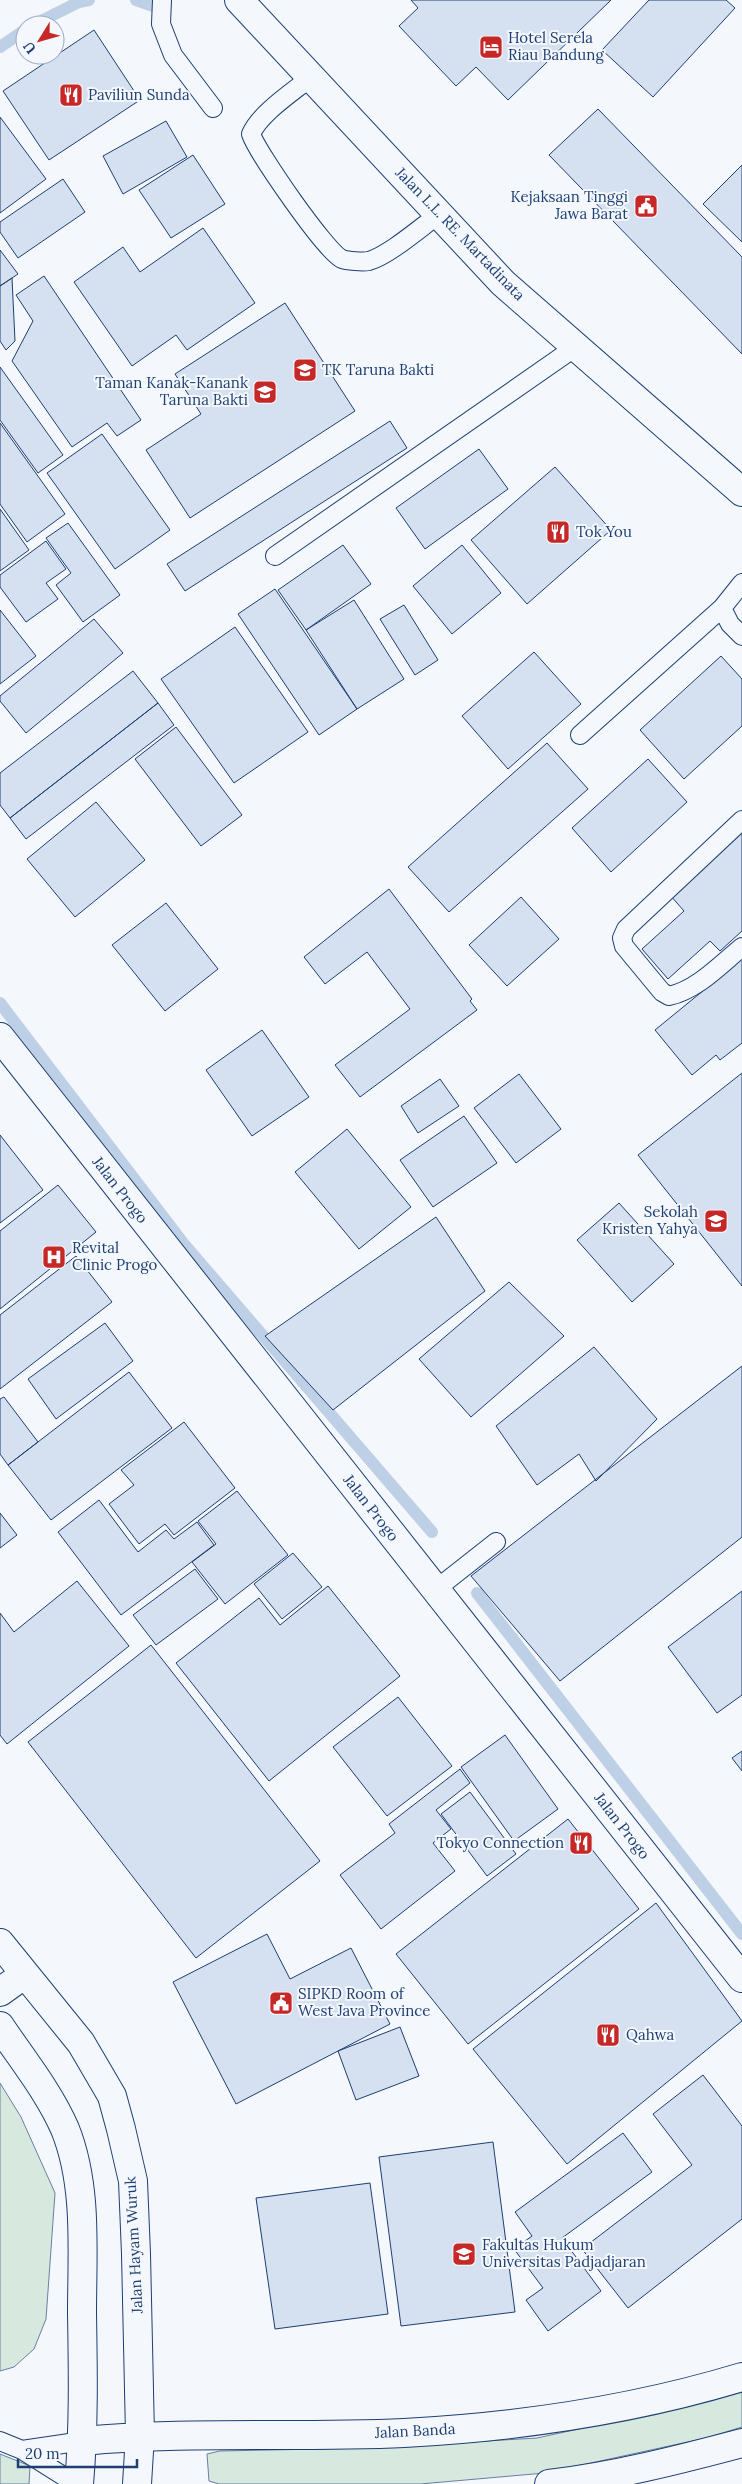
<svg xmlns="http://www.w3.org/2000/svg" width="742" height="2484" font-family="Lora,serif">
<rect width="100%" height="100%" fill="#f4f7fb"/>
<!-- green -->
<path fill="#d7e8df" stroke="#687fa3" d="M0,2083L21,2117L55,2193L46,2319L34,2349L14,2367L0,2371Z
M742,2389V2427L706,2438L545,2473L420,2484H219L209,2481L207,2454L220,2451L369,2448L537,2438L693,2404Z
M0,2454L30,2466L29,2484H0Z"/>
<g fill="none" stroke-linecap="round" stroke-linejoin="round">
<!-- stream -->
<path stroke="#bed0e5" stroke-width="12" d="M136,0L162,9
M33,25L79,2L89,0
M0,47L25,30
M0,1003L183,1243L432,1532
M477,1593L742,1934"/>
</g>
<!-- building -->
<path fill="#d5e0f0" stroke="#1d3f73" d="M411,0H611L508,100L476,67L456,86L399,26L418,8Z
M649,0H726L735,8L653,97L602,50Z
M94,30L140,100L49,160L3,91Z
M598,109L742,257V354L549,155Z
M0,117L46,179L0,213Z
M166,121L187,157L123,194L103,156Z
M193,155L225,204L171,238L139,190Z
M742,165V242L703,204Z
M63,179L85,212L18,258L0,232V222Z
M203,228L255,303L187,350L176,335L132,366L74,282L123,247L140,272Z
M0,250L18,274L0,286Z
M44,276L141,420L117,436L107,423L72,447L12,361L33,321L16,295Z
M12,278L15,341L6,350L0,341V286Z
M285,303L355,411L190,518L146,450L201,414L175,374Z
M0,367L63,455L38,473L0,420Z
M390,421L407,448L185,591L167,564Z
M0,423L65,514L27,542L0,504Z
M102,434L170,530L115,569L47,473Z
M479,449L508,489L425,549L396,508Z
M555,467L611,530L527,604L471,540Z
M0,509L29,550L0,571Z
M68,523L120,595L83,622L56,585L71,573L46,538Z
M46,541L66,569L46,583L58,599L26,622L0,587V575Z
M343,545L371,584L306,630L278,590Z
M462,545L501,593L452,634L413,586Z
M275,589L357,709L319,735L238,614Z
M354,600L404,679L357,709L306,630Z
M404,605L438,660L415,675L380,619Z
M0,610L36,656L0,684Z
M94,619L123,653L26,733L0,701V696Z
M235,627L308,732L234,783L161,679Z
M534,652L581,704L508,769L462,716Z
M721,656L742,679V726L684,779L640,730Z
M133,671L158,703L10,818L0,805V773Z
M158,703L174,725L26,839L10,818Z
M176,727L242,815L201,846L135,759Z
M547,743L588,789L449,912L408,867Z
M648,759L687,802L611,872L572,828Z
M96,802L145,860L75,917L27,859Z
M742,832V931L720,951L710,941L668,979L642,949L684,911L670,895Z
M389,889L472,999L470,1001L477,1010L360,1097L335,1065L410,1009L367,952L325,984L304,957Z
M521,897L559,939L507,986L469,945Z
M166,903L218,969L165,1011L112,945Z
M742,959V1043L720,1060L716,1055L692,1075L655,1030Z
M262,1030L309,1097L252,1136L206,1070Z
M742,1073V1286L638,1155Z
M519,1074L561,1129L516,1163L474,1108Z
M440,1079L459,1106L418,1133L401,1106Z
M464,1116L497,1163L433,1207L400,1160Z
M347,1129L411,1207L359,1249L295,1172Z
M0,1135L43,1190L0,1223Z
M58,1185L96,1232L0,1309V1231Z
M619,1203L674,1264L632,1302L577,1240Z
M436,1217L485,1291L333,1410L265,1336Z
M76,1256L112,1302L0,1389V1315Z
M509,1282L564,1336L471,1417L419,1359Z
M105,1323L133,1361L56,1419L28,1379Z
M594,1347L657,1419L596,1481L579,1454L537,1485L496,1426Z
M742,1366V1537L560,1681L471,1576Z
M129,1372L172,1428L51,1520L8,1465Z
M4,1397L38,1442L8,1465L0,1454V1399Z
M184,1422L235,1488L174,1535L165,1524L139,1544L109,1504L134,1485L121,1470Z
M237,1491L288,1555L225,1604L192,1562L216,1544L198,1521Z
M99,1500L138,1552L166,1530L174,1539L197,1522L214,1545L121,1615L58,1532Z
M0,1513L17,1535L0,1548Z
M293,1553L322,1587L282,1619L254,1584Z
M195,1569L218,1599L156,1645L133,1615Z
M77,1581L129,1646L7,1744L0,1735V1613L14,1632Z
M328,1586L400,1676L269,1781L176,1663L259,1598L280,1625Z
M742,1591V1695L717,1713L668,1647Z
M151,1645L320,1861L196,1958L28,1742Z
M398,1697L452,1766L387,1816L333,1747Z
M505,1735L558,1809L514,1841L461,1767Z
M742,1751V1771L732,1758Z
M460,1769L470,1783L436,1810L451,1829L433,1843L455,1871L381,1929L340,1875L395,1833L389,1824Z
M470,1792L516,1854L487,1876L441,1814Z
M568,1819L639,1909L468,2044L396,1954Z
M656,1903L742,2021L567,2164L473,2049Z
M267,1934L290,1979L351,1948L390,2024L236,2104L173,1982Z
M400,2027L419,2076L356,2100L338,2051Z
M703,2075L742,2126V2219L628,2308L582,2249L692,2165L653,2114Z
M623,2133L652,2172L562,2238L601,2291L548,2331L526,2300L543,2288L514,2249L532,2236L515,2212Z
M493,2142L515,2312L401,2326L379,2157Z
M370,2183L388,2314L275,2329L256,2198Z"/>
<g fill="none" stroke-linecap="round" stroke-linejoin="round">
<!-- service casing -->
<g stroke="#1d3f73" stroke-width="20">
<path id="service" d="M162,0L161,24L173,55L213,108
M311,77C293,92 260,113 251,134C257,152 326,252 342,259C347,261 363,262 369,261C389,255 420,228 438,215
M275,556L577,346
M742,583L722,608L730,624L742,636
M580,735L722,608
M742,820L626,929L622,938L624,946L662,992L669,996C697,990 720,965 742,947
M435,1590L496,1542
M0,2441L22,2450L76,2484
M22,2450L83,2441"/>
</g>
<!-- minor casing -->
<g stroke="#1d3f73" stroke-width="30">
<path id="minor" d="M0,1037L742,1978"/>
</g>
<!-- tertiary casing -->
<g stroke="#1d3f73" stroke-width="30">
<path id="tertiary" d="M0,1943L81,2043L112,2096L121,2129L133,2181L136,2254L140,2435L137,2484
M0,1992L25,1974
M0,2026C22,2059 49,2092 65,2129C88,2186 82,2253 82,2313C83,2370 84,2427 79,2484
M83,2441C190,2431 297,2438 404,2433C517,2427 633,2410 742,2377
M549,2484C615,2476 678,2460 742,2443"/>
</g>
<!-- secondary casing -->
<g stroke="#1d3f73" stroke-width="30">
<path id="secondary" d="M239,0L503,283L742,492"/>
</g>
<!-- service -->
<use href="#service" stroke="#f4f7fb" stroke-width="18"/>
<!-- minor -->
<use href="#minor" stroke="#f4f7fb" stroke-width="28"/>
<!-- tertiary -->
<use href="#tertiary" stroke="#f4f7fb" stroke-width="28"/>
<!-- secondary -->
<use href="#secondary" stroke="#f4f7fb" stroke-width="28"/>
</g>
<!-- icons -->
<defs>
<g id="hotel-square" transform="scale(1.25)"><rect x="-9" y="-9" width="18" height="18" rx="4" fill="#c62828" stroke="#f4f7fb"/><path d="M-6-4.5h1.5V1H6V5H4.5V3h-9V5H-6ZM-4 0a1.8 1.8 0 1 1 3.6 0ZM.5 0V-2.5h3Q6-2.5 6 0Z" fill="#fff"/></g>
<g id="restaurant-square" transform="scale(1.25)"><rect x="-9" y="-9" width="18" height="18" rx="4" fill="#c62828" stroke="#f4f7fb"/><path d="M-5-6h1v4h1v-4h1v4h1v-4h1v5L-1.5 .5V6h-2V.5L-5-1ZM5-6V6H3V1.5H1.5Q1.5-4 5-6Z" fill="#fff"/></g>
<g id="civic-square" transform="scale(1.25)"><rect x="-9" y="-9" width="18" height="18" rx="4" fill="#c62828" stroke="#f4f7fb"/><path d="M-.6-6.5H3V-4.5H.6V-3L4-1V1h2V6H-6V1h2V-1L-.6-3ZM-1.2 2.5V6h2.4V2.5Z" fill="#fff"/></g>
<g id="school-square" transform="scale(1.25)"><rect x="-9" y="-9" width="18" height="18" rx="4" fill="#c62828" stroke="#f4f7fb"/><path d="M0-5L7-2L0 1L-7-2ZM-4 1L0 2.5L4 1V4Q0 6-4 4Z" fill="#fff"/></g>
<g id="hospital-square" transform="scale(1.25)"><rect x="-9" y="-9" width="18" height="18" rx="4" fill="#c62828" stroke="#f4f7fb"/><path d="M-5-5h3v3.5h4V-5h3V5h-3V1.5h-4V5h-3Z" fill="#fff"/></g>
<g id="university-square" transform="scale(1.25)"><rect x="-9" y="-9" width="18" height="18" rx="4" fill="#c62828" stroke="#f4f7fb"/><path d="M0-5L7-2L0 1L-7-2ZM-4 1L0 2.5L4 1V4Q0 6-4 4Z" fill="#fff"/></g>
</defs>
<g fill-rule="evenodd">
<use href="#hotel-square" x="491" y="47"/>
<use href="#restaurant-square" x="71" y="95"/>
<use href="#civic-square" x="646" y="206"/>
<use href="#school-square" x="305" y="370"/>
<use href="#school-square" x="265" y="392"/>
<use href="#restaurant-square" x="558" y="532"/>
<use href="#school-square" x="716" y="1221"/>
<use href="#hospital-square" x="54" y="1257"/>
<use href="#restaurant-square" x="581" y="1843"/>
<use href="#civic-square" x="281" y="2003"/>
<use href="#restaurant-square" x="608" y="2035"/>
<use href="#university-square" x="464" y="2254"/>
</g>
<g text-anchor="middle" stroke-width="4" stroke-linejoin="round" paint-order="stroke">
<!-- poi labels -->
<g font-size="15" fill="#1d3f73" stroke="#f4f7fb" text-anchor="start">
<text x="508" y="43">Hotel Serela<tspan x="508" dy="17">Riau Bandung</tspan></text>
<text x="88" y="100">Paviliun Sunda</text>
<text x="628" y="202" text-anchor="end">Kejaksaan Tinggi<tspan x="628" dy="17">Jawa Barat</tspan></text>
<text x="322" y="375">TK Taruna Bakti</text>
<text x="248" y="388" text-anchor="end">Taman Kanak-Kanank<tspan x="248" dy="17">Taruna Bakti</tspan></text>
<text x="576" y="537">Tok You</text>
<text x="698" y="1217" text-anchor="end">Sekolah<tspan x="698" dy="17">Kristen Yahya</tspan></text>
<text x="72" y="1253">Revital<tspan x="72" dy="17">Clinic Progo</tspan></text>
<text x="564" y="1848" text-anchor="end">Tokyo Connection</text>
<text x="298" y="1999">SIPKD Room of<tspan x="298" dy="17">West Java Province</tspan></text>
<text x="626" y="2040">Qahwa</text>
<text x="482" y="2250">Fakultas Hukum<tspan x="482" dy="17">Universitas Padjadjaran</tspan></text>
</g>
<!-- street labels -->
<g font-size="15" fill="#1d3f73" stroke="#f4f7fb">
<text transform="translate(460 234) rotate(46)" y="5">Jalan L.L. RE. Martadinata</text>
<text transform="translate(120 1190) rotate(52)" y="5">Jalan Progo</text>
<text transform="translate(371 1508) rotate(52)" y="5">Jalan Progo</text>
<text transform="translate(622 1826) rotate(52)" y="5">Jalan Progo</text>
<text transform="translate(134 2245) rotate(-93)" y="5">Jalan Hayam Wuruk</text>
<text transform="translate(415 2431) rotate(-3)" y="5">Jalan Banda</text>
</g>
</g>
<!-- north arrow -->
<g transform="translate(40 40) rotate(233)"><circle r="24" fill="#f4f7fb" stroke="#9eadc5"/>
<path d="M0-4L9 19L0 12L-9 19Z" fill="#c62828"/>
<text y="-8" font-size="14" font-weight="bold" text-anchor="middle" fill="#1d3f73">U</text>
</g>
<!-- scale -->
<path d="M18 2459v8h119v-8" fill="none" stroke="#1d3f73" stroke-width="2.5"/>
<text x="25" y="2459" font-size="15" fill="#1d3f73" stroke="#f4f7fb" stroke-width="4" paint-order="stroke">20 m</text>
</svg>
